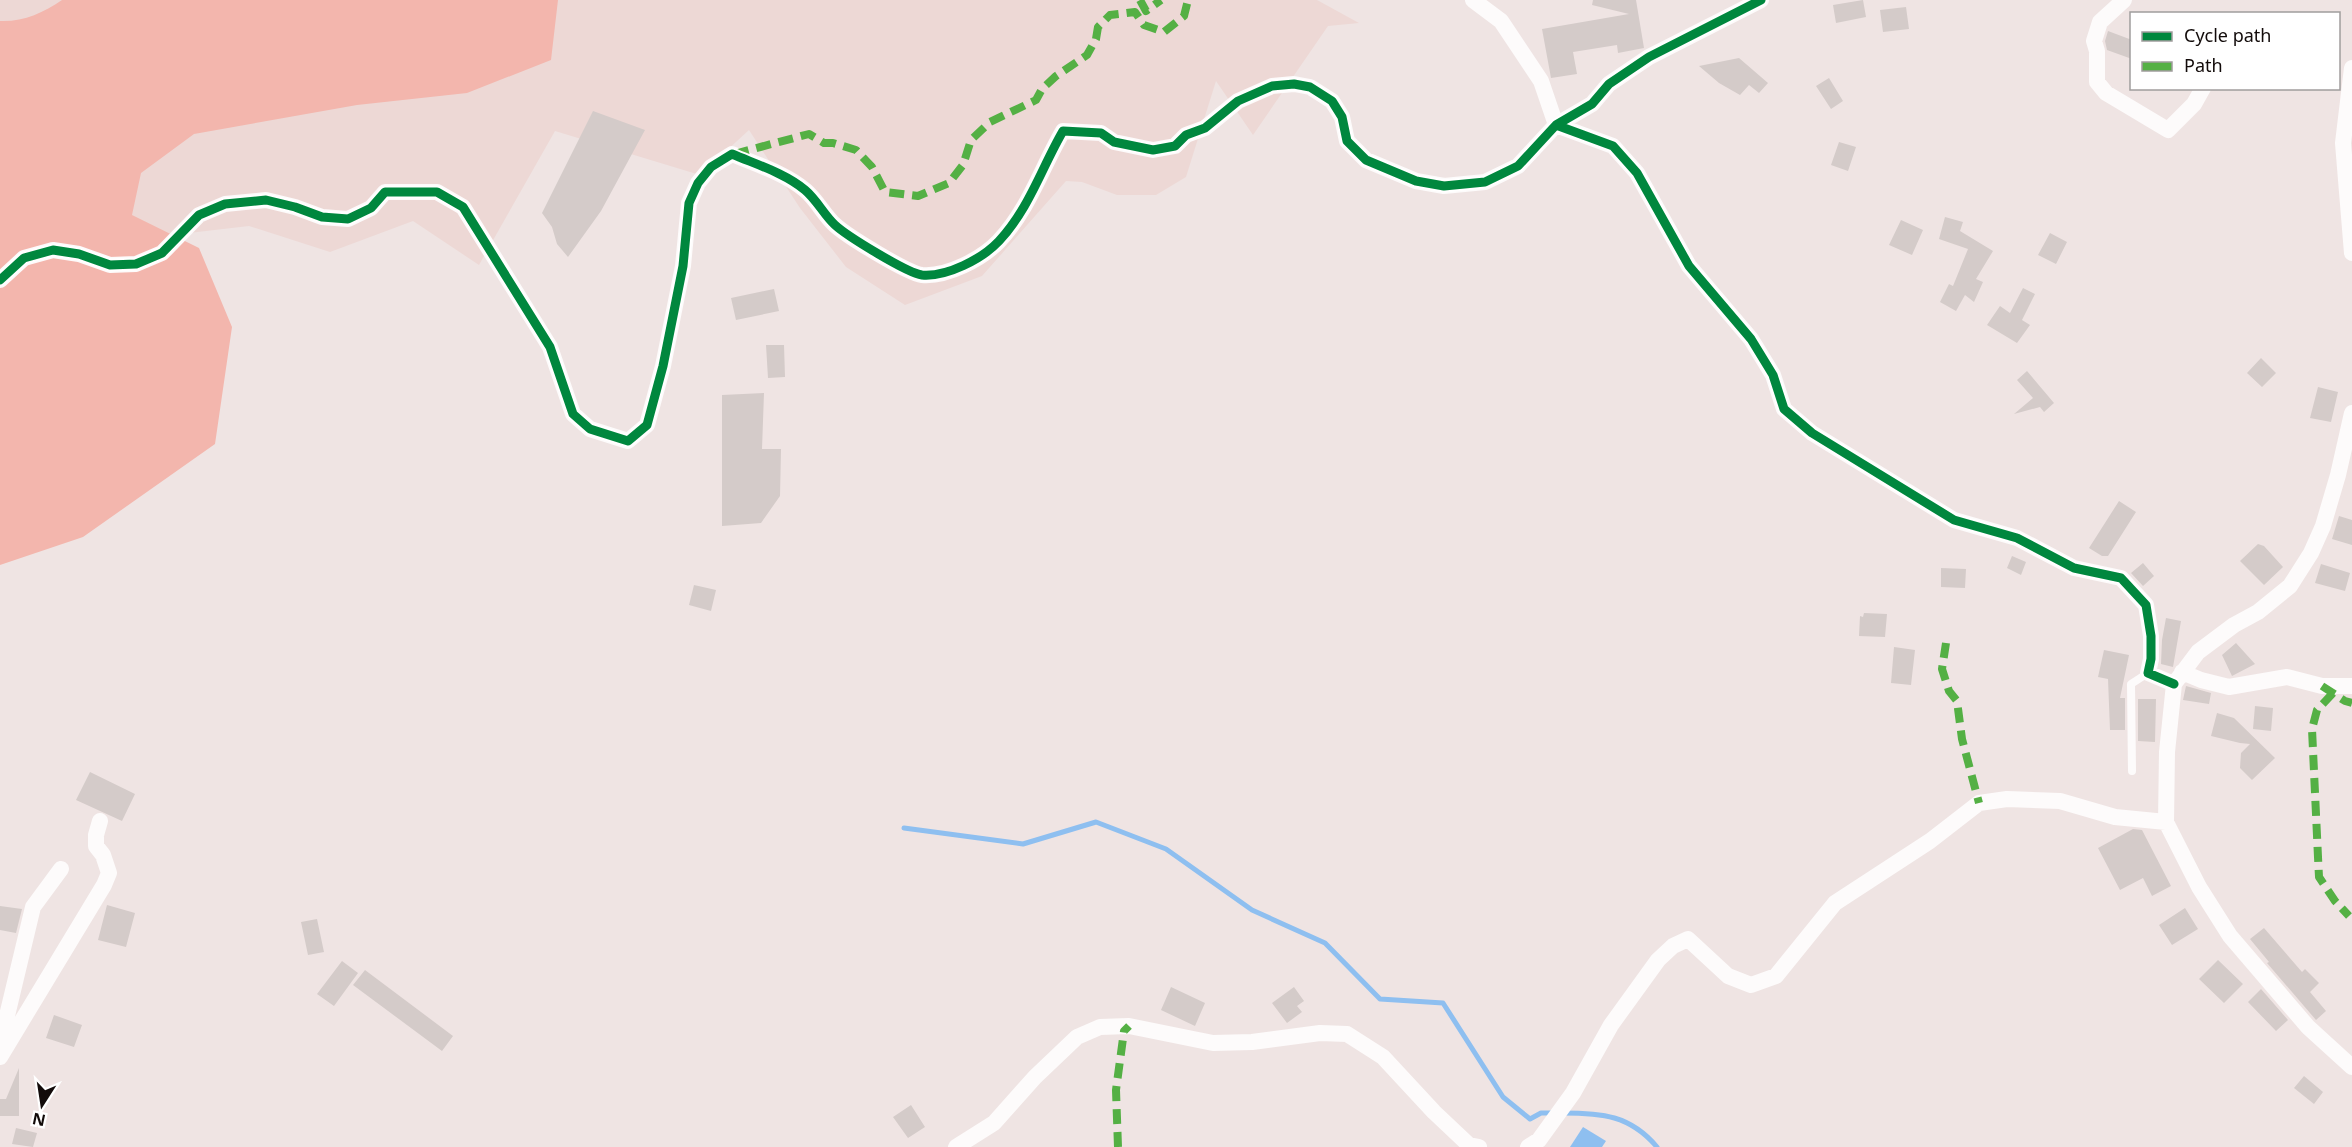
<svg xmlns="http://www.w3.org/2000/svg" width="2352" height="1147" font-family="'Noto Sans',sans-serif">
<rect width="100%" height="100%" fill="#efe4e3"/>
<!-- built -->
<path fill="#edd8d5" d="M0,0H1317L1359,23L1328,26L1253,135L1216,81L1186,177L1156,195H1117L1082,182L1066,181L982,276L905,305L846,267L800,208L749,130L700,175L555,131L479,265L413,221L330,252L249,226L163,236L0,298Z"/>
<!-- forest -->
<path fill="#f3b6ad" d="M62,0H558L551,60L467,93L357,105L194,134L141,173L132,215L199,248L232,327L215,444L83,537L0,565V21C23,22 43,13 62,0Z"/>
<!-- water -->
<path fill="#8ebff0" d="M1583,1127L1606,1141L1602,1147H1570Z"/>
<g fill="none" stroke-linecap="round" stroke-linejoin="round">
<!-- stream -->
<path stroke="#8ebff0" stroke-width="5" d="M904,828L1023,844L1096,822L1166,849L1252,910L1325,943L1380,999L1443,1003L1503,1097L1530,1119L1541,1113H1553
M1562,1113C1602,1113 1630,1115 1657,1147"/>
</g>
<!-- building -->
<path fill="#d4cbc9" d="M1593,0H1636L1644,48L1618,53L1617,45L1573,52L1577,74L1551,78L1542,29L1629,14L1592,5Z
M1863,0L1866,17L1836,23L1833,5Z
M1906,7L1909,29L1883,32L1880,10Z
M2108,31L2132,40V59L2107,50L2105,41Z
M1739,58L1768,83L1759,93L1749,85L1740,95L1719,83L1699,66Z
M1829,78L1843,101L1831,109L1816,86Z
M593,111L645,130L601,211L568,257L557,244L552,227L542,213Z
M1839,142L1856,147L1848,171L1831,165Z
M1945,217L1963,222L1960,231L1993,251L1976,279L1983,282L1974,302L1965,295L1956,311L1940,302L1949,284L1953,286L1968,249L1939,239Z
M1901,220L1923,230L1912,255L1889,245Z
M2050,233L2067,242L2056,264L2038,255Z
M2023,288L2035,294L2022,320L2030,325L2017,343L1987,325L2000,306L2010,313Z
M774,289L779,311L736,320L731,298Z
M766,345H784L785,377L768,378Z
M2261,358L2276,373L2262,387L2247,373Z
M2027,371L2054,403L2044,412L2040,407L2014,414L2033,398L2017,380Z
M2318,387L2338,392L2331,422L2310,418Z
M764,393L762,449H781L780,496L761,523L722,526V395Z
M2119,501L2136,512L2108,556H2102L2089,548Z
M2339,516L2352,520V545L2332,539Z
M2258,544L2264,546L2283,567L2264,585L2240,561Z
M2012,556L2026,562L2021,575L2007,568Z
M2143,563L2154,576L2143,586L2131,573Z
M2321,564L2350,573L2345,591L2315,583Z
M1941,568L1966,569L1965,588L1941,587Z
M694,585L716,590L711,611L689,605Z
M1864,613L1887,614L1885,637L1859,636L1860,616L1863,617Z
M2166,618L2181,621L2173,667L2161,664L2162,640Z
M2236,643L2255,664L2232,676L2222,655Z
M1894,647L1915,650L1911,685L1891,683Z
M2104,650L2129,655L2120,698H2125V730H2110L2108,679L2098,677Z
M2186,686L2211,693L2209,704L2183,700Z
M2138,699H2156L2155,742L2138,741Z
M2255,706L2273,708L2271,731L2253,729Z
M2217,713L2234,718L2275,758L2252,780L2240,768L2241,753L2250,744L2240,743L2211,736Z
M90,772L135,794L122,821L76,800Z
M2133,829L2142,830L2171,886L2152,896L2143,878L2120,890L2098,848Z
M107,905L135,913L126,947L98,940Z
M0,906L22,909L16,933L0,930Z
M2185,908L2198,929L2172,945L2159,925Z
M317,919L324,952L308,955L301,922Z
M2264,928L2302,972L2305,969L2319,983L2310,992L2326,1011L2316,1020L2267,963L2269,962L2250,939Z
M2218,960L2243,984L2224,1003L2199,979Z
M342,961L358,973L334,1006L317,994Z
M365,970L453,1036L442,1051L353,985Z
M1171,987L1205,1003L1195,1026L1161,1010Z
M1294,987L1304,1001L1297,1006L1302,1012L1287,1023L1272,1003Z
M2261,989L2288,1020L2276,1031L2248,1002Z
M54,1015L82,1025L74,1047L46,1038Z
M19,1068V1116H0V1099H6Z
M2304,1076L2323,1092L2314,1104L2294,1088Z
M911,1105L925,1127L908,1138L893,1117Z
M16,1128L37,1133L33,1147L12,1144Z"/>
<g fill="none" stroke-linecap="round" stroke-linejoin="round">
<!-- lane -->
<path stroke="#fdfbfb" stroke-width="8" d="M2132,771L2131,684L2148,673"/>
<!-- street -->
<path stroke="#fdfbfb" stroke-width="16" d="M1473,0L1501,21L1541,81L1556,125
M2124,0L2100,22L2094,41L2097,51V82L2106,93L2168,130L2194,104L2203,88
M2352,68L2343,143L2352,253
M1556,125L1613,146L1637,173L1689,266L1751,339L1773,375L1784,409L1812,433L1954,520L2017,538L2074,568L2121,578L2146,605L2151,636V659L2148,673L2174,684
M0,280L24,258L53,250L79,254L110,265L136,264L162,253L199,215L225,204L266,200L295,207L322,217L348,219L371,208L385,192H437L463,207L550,347L573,414L590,429L628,441L647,425L663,366L683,266L689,203L698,183L711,167L732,154C755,164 785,173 805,190C817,200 824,215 835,225C847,236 907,273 922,275C947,277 982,259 999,241C1029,209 1042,167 1063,131L1101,133L1114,142L1153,150L1175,146L1186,135L1205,128L1238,101L1272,86L1294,84L1310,87L1332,101L1342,117L1347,141L1366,160L1416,181L1444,186L1485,182L1518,166L1556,125L1592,104L1609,84L1649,57L1761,0
M2352,413L2338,475L2323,526L2311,553L2290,586L2258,612L2234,625L2198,652L2174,684L2167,752L2166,822L2199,887L2230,936L2308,1027L2352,1067
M2182,672L2201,680L2229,687L2287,677L2322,686H2352
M0,1045L33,907L61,869
M0,1057L104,885L109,873L103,855L96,846V835L100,821
M956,1147L994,1123L1035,1077L1077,1037L1100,1027L1129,1026L1213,1043L1252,1042L1320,1033L1347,1034L1383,1057L1434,1112L1469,1145L1479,1147
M1528,1147L1539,1140L1573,1093L1611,1025L1658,960L1673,946L1688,939L1728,976L1751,985L1776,976L1835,903L1930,841L1979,803L2007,799L2060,801L2115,817L2166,822"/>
<!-- quiet -->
<path stroke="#54b044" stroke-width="8" stroke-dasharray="15 8" stroke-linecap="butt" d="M1140,0L1146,11L1161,0
M734,154L809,134L824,143H833L856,150L872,167L885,192L918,196L949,183L963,165L971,140L990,122L1036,100L1042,89L1056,76L1087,55L1096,39L1098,27L1110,15L1135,12L1144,25L1164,32L1184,16L1188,0
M1946,643L1942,669L1949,691L1957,701L1962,739L1979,803
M2322,686L2345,701L2352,703
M2333,693L2317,710L2312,729L2318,857L2319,877L2335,901L2349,916
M1118,1147L1116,1090L1124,1031L1129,1026"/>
<!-- cycleway casing -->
<g stroke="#fff" stroke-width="13">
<path id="cycleway" d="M1556,125L1613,146L1637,173L1689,266L1751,339L1773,375L1784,409L1812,433L1954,520L2017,538L2074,568L2121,578L2146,605L2151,636V659L2148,673L2174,684
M0,280L24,258L53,250L79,254L110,265L136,264L162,253L199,215L225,204L266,200L295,207L322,217L348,219L371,208L385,192H437L463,207L550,347L573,414L590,429L628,441L647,425L663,366L683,266L689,203L698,183L711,167L732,154C755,164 785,173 805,190C817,200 824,215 835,225C847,236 907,273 922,275C947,277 982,259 999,241C1029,209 1042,167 1063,131L1101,133L1114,142L1153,150L1175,146L1186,135L1205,128L1238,101L1272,86L1294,84L1310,87L1332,101L1342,117L1347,141L1366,160L1416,181L1444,186L1485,182L1518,166L1556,125L1592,104L1609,84L1649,57L1761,0"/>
</g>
<!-- cycleway -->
<use href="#cycleway" stroke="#00873e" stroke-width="9"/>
</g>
<!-- legend -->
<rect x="2130" y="12" width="210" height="78" fill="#ffffff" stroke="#a09d9d" stroke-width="1.5"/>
<rect x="2142" y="32" width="30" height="9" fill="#00873e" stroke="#a09d9d" stroke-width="1.5"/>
<text x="2184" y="42" font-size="18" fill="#120b0a">Cycle path</text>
<rect x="2142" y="62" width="30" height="9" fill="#54b044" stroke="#a09d9d" stroke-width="1.5"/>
<text x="2184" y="72" font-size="18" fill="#120b0a">Path</text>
<!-- north arrow -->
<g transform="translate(42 1105) rotate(192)" stroke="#ffffff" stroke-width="4.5" paint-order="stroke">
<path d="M0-4.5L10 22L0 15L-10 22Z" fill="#120b0a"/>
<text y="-9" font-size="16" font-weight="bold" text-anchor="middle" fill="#120b0a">N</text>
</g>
</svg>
